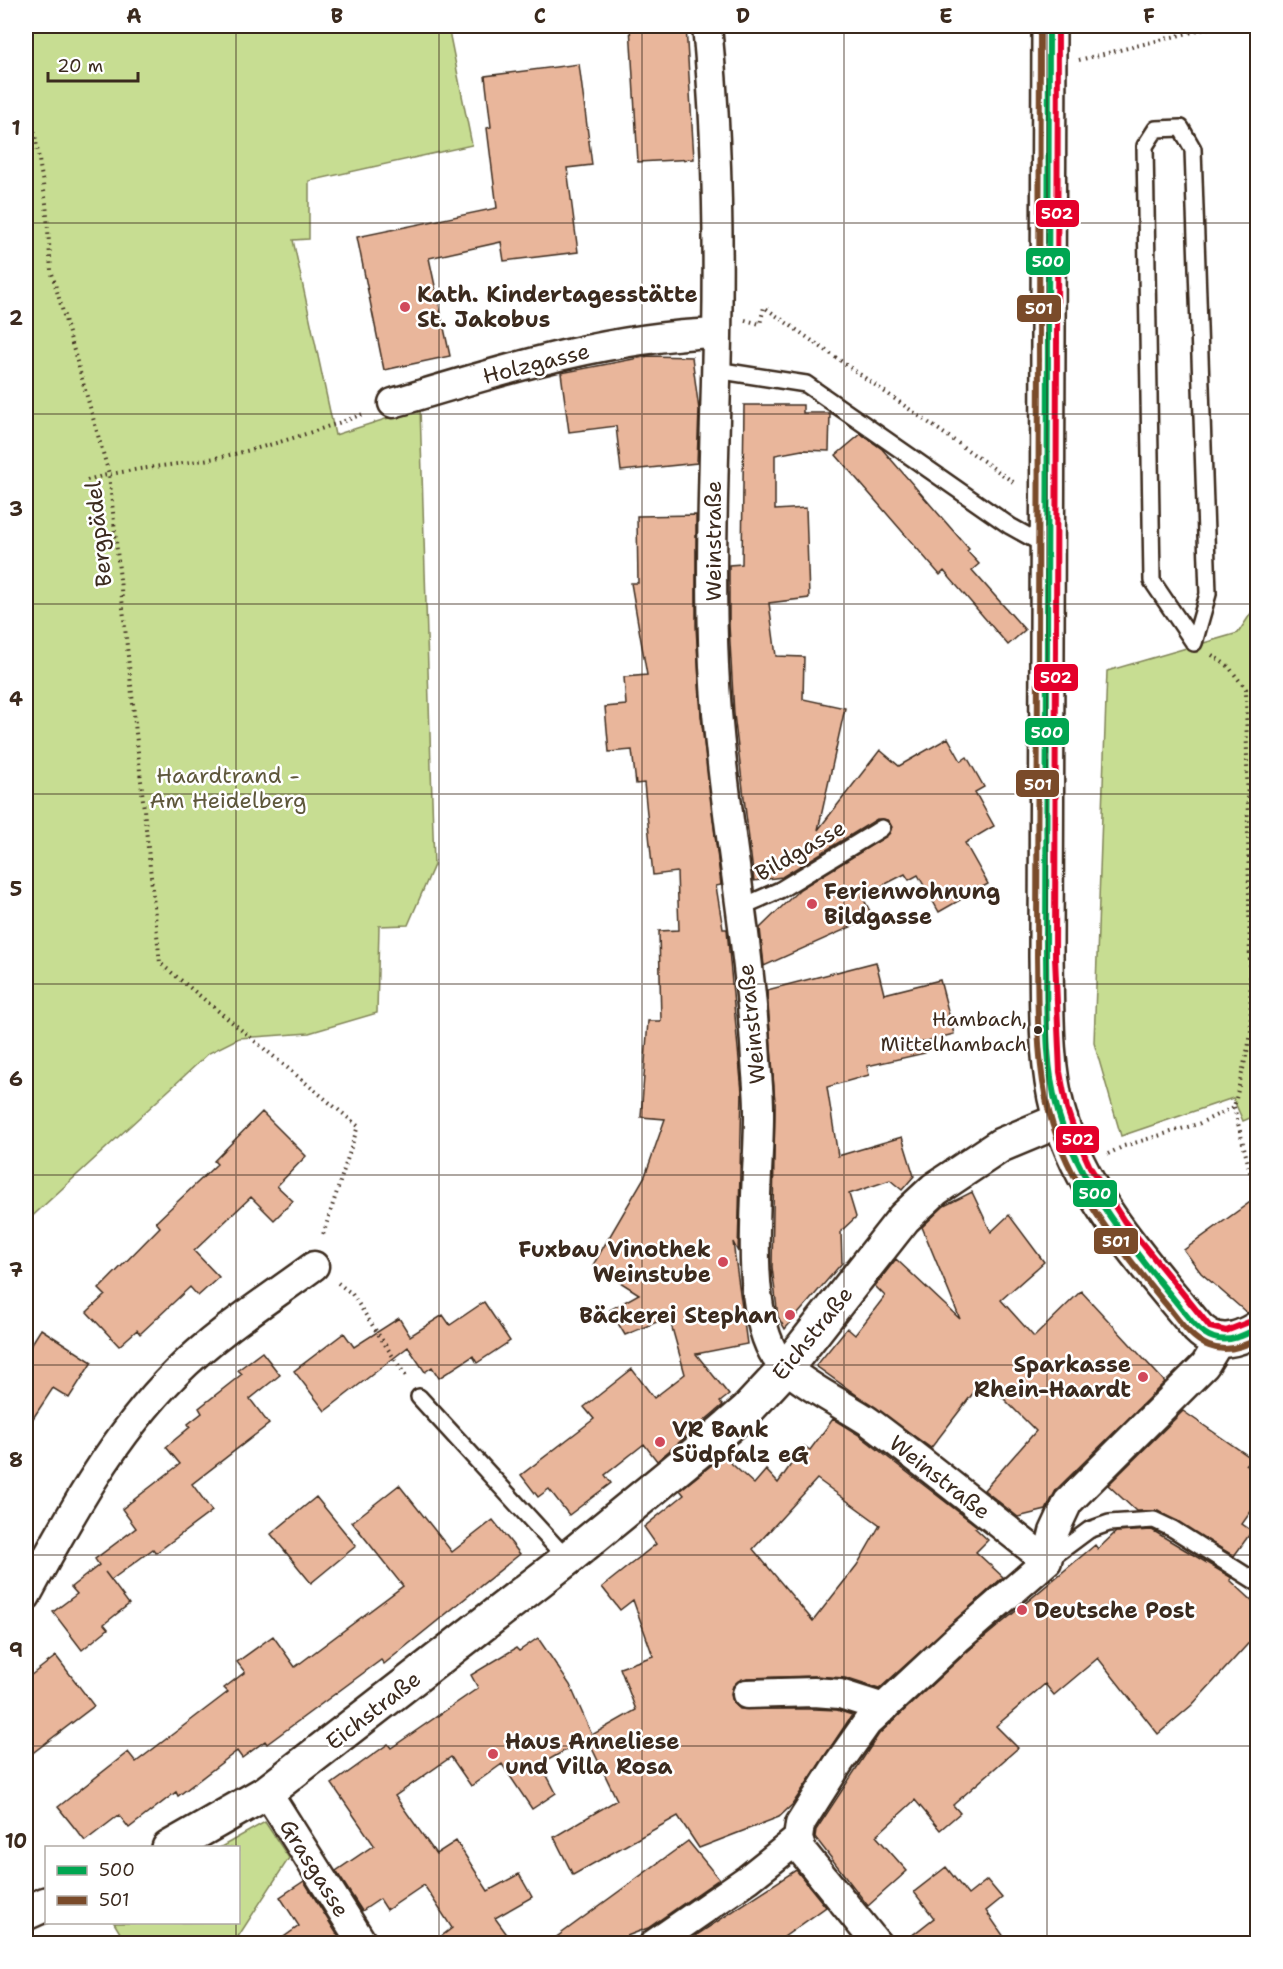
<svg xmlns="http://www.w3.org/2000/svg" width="1283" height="1969" font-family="'Shantell Sans',sans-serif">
<rect width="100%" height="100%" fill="#fff"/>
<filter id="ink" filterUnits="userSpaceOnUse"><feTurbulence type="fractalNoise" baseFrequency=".0167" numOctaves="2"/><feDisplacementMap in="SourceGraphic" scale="12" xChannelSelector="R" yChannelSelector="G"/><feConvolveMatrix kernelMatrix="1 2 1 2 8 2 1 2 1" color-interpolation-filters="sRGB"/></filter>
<g filter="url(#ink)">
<!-- green -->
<path fill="#c7dd92" stroke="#818458" stroke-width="1.5" d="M26,26H448L472,145L309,181V239L293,240L335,435L420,408L434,865L408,925L379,926L377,1013L309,1033L239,1038L209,1053L26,1222Z
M1257,604V1115L1243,1121L1233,1098L1121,1136L1094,1043L1107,671L1238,633Z
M265,1822L289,1858L234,1943H126L114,1923L238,1922V1848L221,1847Z"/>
<!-- building -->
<path fill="#e9b69b" stroke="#3b2a1e" stroke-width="1.5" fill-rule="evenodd" d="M630,26H686L694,159L638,162Z
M579,64L592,165L567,168L578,252L504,261L501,242L429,258L450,356L384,370L357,237L497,208L487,128L491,127L485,76Z
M649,356L692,357L699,410L697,463L621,471L616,426L569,432L561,373Z
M744,405H803V413H830L829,451L802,450L775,455V510L806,508L809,598L769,603L776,656L804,657L803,699L845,708L818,830L880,750L899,766L948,738L961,761L967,757L984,787L975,792L994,826L965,843L988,884L939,912L918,875L909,880L905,874L862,896L873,917L764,966L760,928L800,889L887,836L892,827L887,820L877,819L782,877L754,881L734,714L729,625V565L742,564Z
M861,434L882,449L969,549L967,551L979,564L972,570L1025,630L1008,645L944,571L940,575L836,455Z
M696,515V626L701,716L721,885L716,886L723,929H727L742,1092L738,1252L733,1242L747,1344L696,1354L729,1395L720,1402L723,1405L657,1461L644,1444L605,1475L611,1483L569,1515L549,1489L538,1497L521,1475L594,1419L584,1407L632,1369L654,1398L685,1374L669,1317L625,1335L610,1310L639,1294L593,1265L645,1176L665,1119L641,1117L648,1021H661L659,931L679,930L677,872L653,875L644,783L636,784L632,750L609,752L605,707L626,705L624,677L647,675L631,583H638L637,516Z
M876,962L884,994L940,980L954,1034L922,1042L925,1053L867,1066L869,1075L827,1087L838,1156L902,1137L914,1176L902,1190L890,1180L849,1194L856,1217L841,1231L842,1263L785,1329L778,1317L772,1267L775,1103L767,990Z
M262,1112L306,1156L277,1186L293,1201L274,1220L251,1197L194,1251L219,1277L198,1296L190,1287L140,1334L137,1330L119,1346L87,1312L105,1295L99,1289L160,1227L156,1222L217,1164L214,1161Z
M972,1192L991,1232L1009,1215L1044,1262L1001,1300L1034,1337L1081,1291L1165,1382L1056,1490L1046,1510L1018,1517L984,1490L1036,1431L984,1379L931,1448L816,1366L847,1328L855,1335L885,1296L875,1286L896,1259L960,1319L922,1227L944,1206Z
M1253,1200L1257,1218V1309L1247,1313L1201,1273L1184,1250Z
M484,1302L510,1341L477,1363L473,1356L439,1378L432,1367L425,1372L408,1347L325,1411L294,1371L344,1333L354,1347L399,1318L410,1336L443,1315L450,1325Z
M41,1329L92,1362L69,1398L53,1388L26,1429V1353Z
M262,1352L280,1375L250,1399L269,1424L192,1484L212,1511L156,1553L153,1549L111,1580L105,1572L129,1604L104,1624L108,1629L82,1650L53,1612L77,1594L71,1587L99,1565L95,1559L136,1528L122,1509L180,1464L166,1447L190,1427L188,1424L202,1413L199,1408L242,1374L238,1370Z
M1183,1411L1251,1458L1246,1464L1257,1473V1503L1242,1524L1252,1531L1234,1556L1158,1511H1136L1108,1485Z
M833,1419L859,1435L978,1527L975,1528L988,1540L976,1552L1003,1577L879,1689L845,1678L814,1676L747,1678L733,1686L731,1694L733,1702L740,1709H814L837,1710L852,1715L792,1805L779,1817L699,1848L678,1816L573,1875L554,1837L617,1800L587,1738L541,1764L556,1793L532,1809L502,1764L471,1786L451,1757L395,1796L436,1854L456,1841L488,1891L519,1874L532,1897L495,1918L514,1944H431L452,1928L424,1885L387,1910L380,1899L362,1911L336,1871L374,1845L332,1784L388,1744L391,1748L478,1688L471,1675L516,1648L519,1651L538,1638L570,1685L592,1735L636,1710L620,1668L653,1656L633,1600L620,1610L602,1587L656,1544L644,1527L684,1495L680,1490L723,1456L754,1484L766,1470L778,1483L804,1446L810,1450ZM817,1479L880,1525L857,1565L813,1621L753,1549Z
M399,1485L452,1552L493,1520L520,1554L384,1664L381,1660L267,1744L265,1741L242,1758L237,1751L178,1796L176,1792L129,1828L119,1815L85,1841L58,1807L128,1752L136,1762L228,1692L224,1688L245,1672L237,1662L273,1636L295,1667L403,1586L352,1522Z
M316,1497L356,1546L311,1583L271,1534Z
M1152,1530L1232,1578L1230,1580L1257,1605V1634L1192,1705L1158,1734L1098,1658L1054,1695L1045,1684L996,1726L1018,1748L953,1805L960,1813L940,1830L915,1800L876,1836L907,1871L868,1906L815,1837L816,1830L879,1734L968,1651L1095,1545L1098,1549L1116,1532Z
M56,1656L94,1706L26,1758V1679Z
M688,1841L719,1879L648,1928L627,1936L631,1944H547Z
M946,1867L968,1895L987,1880L1002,1898L986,1911L1009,1944H901L934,1918L914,1892Z
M796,1870L826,1907L774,1944H701L695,1936Z
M304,1881L343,1944H274L299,1926L280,1897Z"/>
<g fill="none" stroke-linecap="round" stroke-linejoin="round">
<!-- lane casing -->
<g stroke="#3b2a1e" stroke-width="20">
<path id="lane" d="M1181,128L1193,149L1208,594L1194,643L1152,581L1145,146L1156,129Z
M716,370L806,384L1010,526L1046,546
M739,908L780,890L882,828
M419,1397L567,1559
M1050,1559L1089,1530L1109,1523L1154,1520L1173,1529L1258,1583"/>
</g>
<!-- street casing -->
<g stroke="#3b2a1e" stroke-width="33">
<path id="street" d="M707,26C717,129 719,234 717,337C715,447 709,557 714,666C720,798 749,928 756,1060C757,1077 759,1093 759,1110C760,1176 742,1296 773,1352C786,1377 843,1404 868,1421C929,1466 988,1515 1047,1561
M393,403C500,371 605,337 717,333
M1047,1561L1054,1532L1068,1502L1205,1365L1219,1342
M26,1596C69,1517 112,1437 176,1373C217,1332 268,1300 314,1266
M747,1694L814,1692L840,1694L884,1708
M267,1792L363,1944
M798,1839L802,1851L877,1944
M654,1944L748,1879L798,1839L800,1824L838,1764L867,1723L957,1639L1047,1561"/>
</g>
<!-- secondary casing -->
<g stroke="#3b2a1e" stroke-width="38">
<path id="secondary" d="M1049,26L1046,957C1047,1008 1045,1062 1058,1111C1081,1195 1144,1263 1198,1328C1217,1347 1236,1341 1258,1328
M169,1848L267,1792L567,1559L711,1441L747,1410L786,1368L904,1218L935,1189L1001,1145L1061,1120
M26,1913L46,1904"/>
</g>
<!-- path -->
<path stroke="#3b2a1e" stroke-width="4" stroke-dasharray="1.5 4.5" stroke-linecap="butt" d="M1079,60L1217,26
M26,109L34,129L46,203L51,270L109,474L160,963L358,1126L322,1238
M745,320L760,324L764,307L1016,484
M87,480C129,468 172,466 215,458C266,448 317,431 366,413
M1212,655L1228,666L1246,689L1251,1035
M1234,1107L1258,1204
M1108,1154L1124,1146L1198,1124L1234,1107L1251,1035L1258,1032
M338,1283L352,1294L407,1378"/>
<!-- lane -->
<use href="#lane" stroke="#fff" stroke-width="15"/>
<!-- street -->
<use href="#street" stroke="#fff" stroke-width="28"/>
<!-- secondary -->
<use href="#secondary" stroke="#fff" stroke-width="33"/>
<!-- bus-1 casing -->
<g stroke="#fff" stroke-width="10">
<path id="bus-1" d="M1049,26L1046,957C1047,1008 1044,1062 1058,1112C1079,1183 1126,1241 1172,1297C1184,1311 1196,1332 1214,1338C1229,1343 1245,1335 1258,1328"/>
</g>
<!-- bus-2 casing -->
<g stroke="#fff" stroke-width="10">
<path id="bus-2" d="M1040,26L1037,957C1038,1008 1036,1061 1049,1112C1068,1185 1117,1245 1164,1302C1177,1317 1190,1339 1209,1346C1226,1353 1243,1347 1258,1339"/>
</g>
<!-- bus-3 casing -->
<g stroke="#fff" stroke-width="10">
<path id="bus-3" d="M1058,26L1055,957L1060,1072L1067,1109L1077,1138L1090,1167L1124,1221L1210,1327L1226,1331L1254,1320"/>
</g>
<!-- bus-1 -->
<use href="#bus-1" stroke="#00a651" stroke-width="6"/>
<!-- bus-2 -->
<use href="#bus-2" stroke="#7a4b2a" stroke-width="6"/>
<!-- bus-3 -->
<use href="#bus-3" stroke="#e4002b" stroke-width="6"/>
</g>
</g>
<!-- grid -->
<path fill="none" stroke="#3b2a1e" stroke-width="1.5" stroke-opacity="0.55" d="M236,26V1848M439,26V1944M642,26V1944M844,26V1944M1047,26V1944M26,223H1258M26,414H1258M26,604H1258M26,794H1258M26,984H1258M26,1175H1258M26,1365H1258M26,1555H1258M26,1746H1258M236,1922V1944"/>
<!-- markers -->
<g fill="#d1495b" stroke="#fff" stroke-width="2">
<circle cx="405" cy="307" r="6"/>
<circle cx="812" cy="904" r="6"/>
<circle cx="723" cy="1262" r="6"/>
<circle cx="790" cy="1315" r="6"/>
<circle cx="1143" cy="1377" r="6"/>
<circle cx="660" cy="1442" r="6"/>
<circle cx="1022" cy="1610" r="6"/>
<circle cx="493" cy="1754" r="6"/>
</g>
<circle fill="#3b2a1e" stroke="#fff" stroke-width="2" cx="1038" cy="1030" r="5"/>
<g text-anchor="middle" stroke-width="5" stroke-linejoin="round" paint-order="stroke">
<!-- bus labels -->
<g font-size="20" fill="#3b2a1e" stroke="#fff" text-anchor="end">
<text x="1027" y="1026">Hambach,<tspan x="1027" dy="25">Mittelhambach</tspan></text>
</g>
<!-- poi labels -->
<g font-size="22" font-weight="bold" fill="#3b2a1e" stroke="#fff" text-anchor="start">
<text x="417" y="302">Kath. Kindertagesstätte<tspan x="417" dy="25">St. Jakobus</tspan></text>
<text x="824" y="899">Ferienwohnung<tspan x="824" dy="25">Bildgasse</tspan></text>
<text x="711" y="1257" text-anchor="end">Fuxbau Vinothek<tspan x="711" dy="25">Weinstube</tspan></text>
<text x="778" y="1323" text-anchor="end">Bäckerei Stephan</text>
<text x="1131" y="1372" text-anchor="end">Sparkasse<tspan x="1131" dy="25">Rhein-Haardt</tspan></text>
<text x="672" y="1437">VR Bank<tspan x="672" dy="25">Südpfalz eG</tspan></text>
<text x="1034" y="1618">Deutsche Post</text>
<text x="505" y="1749">Haus Anneliese<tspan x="505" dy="25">und Villa Rosa</tspan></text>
</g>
<!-- street labels -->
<g font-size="22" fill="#3b2a1e" stroke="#fff">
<text transform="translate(536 363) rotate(-14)" y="8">Holzgasse</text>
<text transform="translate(98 534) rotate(-96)" y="8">Bergpädel</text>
<text transform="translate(713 541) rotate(-90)" y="8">Weinstraße</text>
<text transform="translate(800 850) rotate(-30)" y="8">Bildgasse</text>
<text transform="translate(751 1024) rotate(-96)" y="8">Weinstraße</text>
<text transform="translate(812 1333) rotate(-51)" y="8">Eichstraße</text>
<text transform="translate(940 1477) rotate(38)" y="8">Weinstraße</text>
<text transform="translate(373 1710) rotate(-38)" y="8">Eichstraße</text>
<text transform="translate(315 1868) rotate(58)" y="8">Grasgasse</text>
</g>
<!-- park labels -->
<g font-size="22" fill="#5e573b" stroke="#fff">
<text x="228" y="783">Haardtrand -<tspan x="228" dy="25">Am Heidelberg</tspan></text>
</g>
</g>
<g stroke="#fff" stroke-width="2">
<rect x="1035" y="199" width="45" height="29" rx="6" fill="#e4002b"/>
<rect x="1025" y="247" width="46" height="29" rx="6" fill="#00a651"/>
<rect x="1016" y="294" width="46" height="29" rx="6" fill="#7a4b2a"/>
<rect x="1033" y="663" width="46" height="29" rx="6" fill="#e4002b"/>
<rect x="1024" y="717" width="46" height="29" rx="6" fill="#00a651"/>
<rect x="1015" y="769" width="45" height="29" rx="6" fill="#7a4b2a"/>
<rect x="1055" y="1125" width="45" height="29" rx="6" fill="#e4002b"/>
<rect x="1072" y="1179" width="46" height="29" rx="6" fill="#00a651"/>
<rect x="1093" y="1227" width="46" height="28" rx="6" fill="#7a4b2a"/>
</g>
<g font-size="16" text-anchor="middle" font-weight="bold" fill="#fff">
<text x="1057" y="219">502</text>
<text x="1048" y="267">500</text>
<text x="1039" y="314">501</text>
<text x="1056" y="683">502</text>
<text x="1047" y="738">500</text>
<text x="1038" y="790">501</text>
<text x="1078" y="1145">502</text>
<text x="1095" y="1199">500</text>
<text x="1116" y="1247">501</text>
</g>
<!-- margin -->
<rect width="1283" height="1969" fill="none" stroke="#fff" stroke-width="66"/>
<!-- legend -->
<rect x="45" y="1846" width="195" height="78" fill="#ffffff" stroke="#b1aaa5" stroke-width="1.5"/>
<rect x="57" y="1866" width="30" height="9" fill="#00a651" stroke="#b1aaa5" stroke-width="1.5"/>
<text x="99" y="1876" font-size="18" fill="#3b2a1e">500</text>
<rect x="57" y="1896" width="30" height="9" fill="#7a4b2a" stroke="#b1aaa5" stroke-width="1.5"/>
<text x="99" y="1906" font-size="18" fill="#3b2a1e">501</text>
<!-- scale -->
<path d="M48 72v9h90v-9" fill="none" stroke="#3b2a1e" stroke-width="3"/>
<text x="57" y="72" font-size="18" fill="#3b2a1e" stroke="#ffffff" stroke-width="4.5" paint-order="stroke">20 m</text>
<rect x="33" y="33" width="1217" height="1903" fill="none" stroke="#3b2a1e" stroke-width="2"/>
<g font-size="20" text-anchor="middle" font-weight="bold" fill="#3b2a1e">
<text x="134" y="23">A</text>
<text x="337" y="23">B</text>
<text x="540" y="23">C</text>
<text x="743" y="23">D</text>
<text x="946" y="23">E</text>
<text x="1149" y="23">F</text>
<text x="16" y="135">1</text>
<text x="16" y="325">2</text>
<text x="16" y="516">3</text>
<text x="16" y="706">4</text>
<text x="16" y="896">5</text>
<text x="16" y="1086">6</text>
<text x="16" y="1277">7</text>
<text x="16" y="1467">8</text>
<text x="16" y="1657">9</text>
<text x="16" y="1848">10</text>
</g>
</svg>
